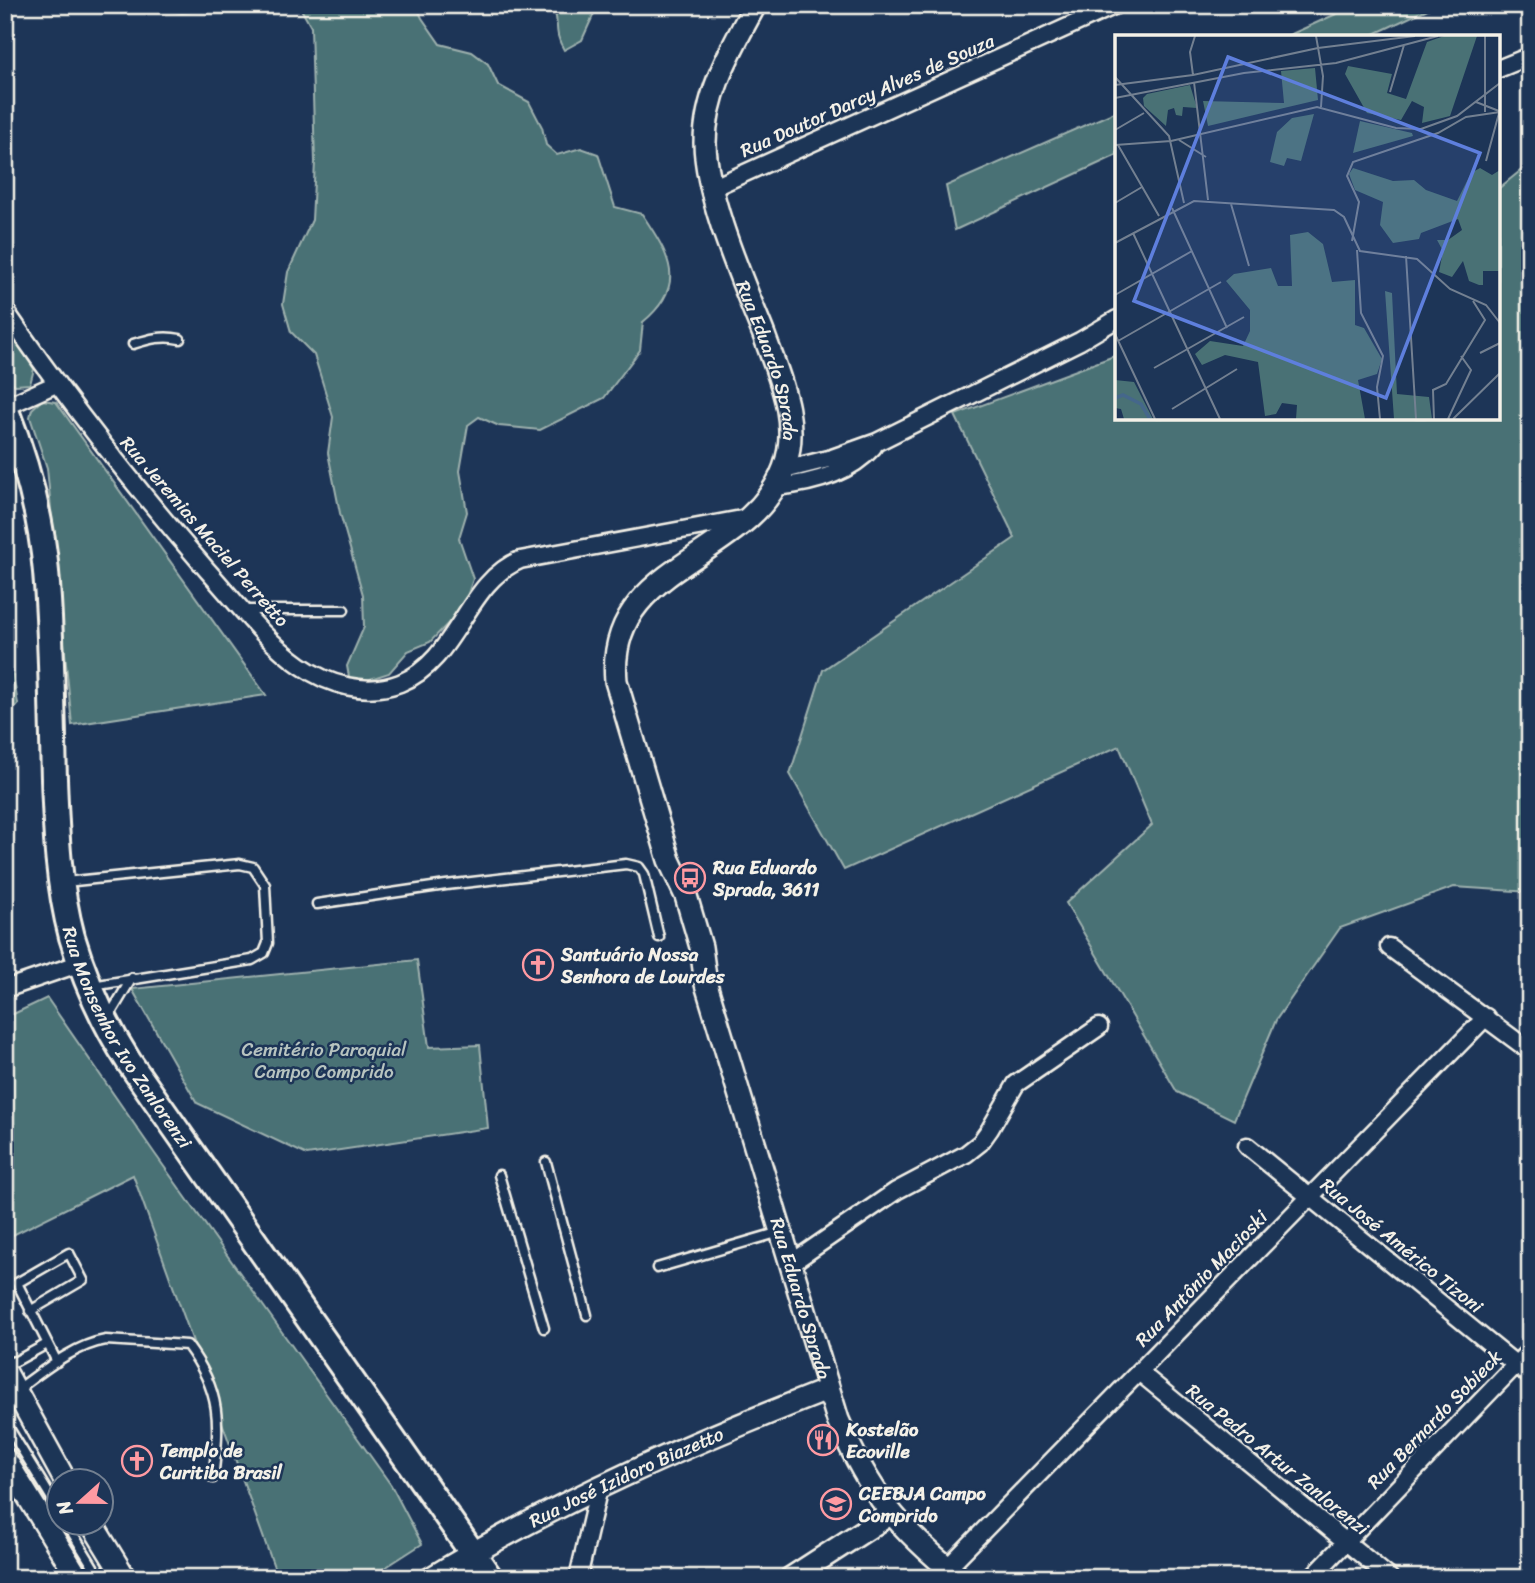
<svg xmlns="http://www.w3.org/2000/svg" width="1535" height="1583" font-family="Sriracha,sans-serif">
<rect width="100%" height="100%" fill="#1d3557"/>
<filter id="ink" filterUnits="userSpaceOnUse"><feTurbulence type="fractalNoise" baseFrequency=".0143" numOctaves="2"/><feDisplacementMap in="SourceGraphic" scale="14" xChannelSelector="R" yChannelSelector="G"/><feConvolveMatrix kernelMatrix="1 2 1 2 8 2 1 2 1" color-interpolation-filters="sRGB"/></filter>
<g filter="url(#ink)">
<!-- green -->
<path fill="#497175" stroke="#9eb1ae" stroke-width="2" d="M128,5H416L422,18L440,44L472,52L488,64L498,85L529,102L542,127L546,145L557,155L581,148L598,154L615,207L642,214C670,256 688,285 643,322L640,350L604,398L540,430L499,426L479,417L468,425L460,471L467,512L459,538L473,579L463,608L430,642L408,651L389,673L358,683L350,682L347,666L364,627L363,595L340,513L328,453L333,417L314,355L291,332L283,304L288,272L312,220L315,162L311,27L301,9L268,5L182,13Z
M552,5H601L596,9L582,40L564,50C552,30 561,21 552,5Z
M1356,5H1436L1368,37H1285Z
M1117,111V155L955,230L946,186Z
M1530,163V892L1454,887L1340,928L1276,1020L1234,1120L1177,1092L1066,903L1152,825L1119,746L844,870L790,774L823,670L1015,538L955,415L1117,355V418H1498V189Z
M5,324L34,369L30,384L15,385L5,375Z
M42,400L56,402L266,695L72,725L47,468L30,417L32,409Z
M5,629L18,704L5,719Z
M417,960L429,1047L480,1045L488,1128L307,1155L197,1103L132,989Z
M47,998L155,1154L391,1485L422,1544L369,1578H278L133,1175L5,1239V1018Z"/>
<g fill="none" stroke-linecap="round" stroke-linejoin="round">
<!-- lane casing -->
<g stroke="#f4f1e8" stroke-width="13">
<path id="lane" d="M133,344C149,339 163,335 180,339
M243,610H344
M65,882L240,864L253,867L265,885L268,943L264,953L252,960L92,986
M317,904L446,885L626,864L639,867L644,874L659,937
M108,1018L132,978
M546,1162L587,1315
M499,1175L544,1328
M657,1268L780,1232
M30,1311L83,1280L69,1253L17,1283L57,1362
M5,1363L16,1361L47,1344
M17,1390C43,1371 74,1345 106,1340L187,1345C222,1392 220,1423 213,1478
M5,1422L60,1512
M67,1524L100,1578"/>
</g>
<!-- street casing -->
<g stroke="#f4f1e8" stroke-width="21">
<path id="street" d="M1498,69L1530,56
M712,188L1116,5
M5,310C67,401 135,487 207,570C236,602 264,640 300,665C328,685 366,696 400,683C458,660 465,583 520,560L747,518
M5,407L56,384
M784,470L832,458L877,442L1080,341L1117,319
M775,487C810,484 849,474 873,447
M1389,947L1530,1051
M5,989L81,963
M1247,1146L1530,1376
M790,1264L896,1191L966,1154L980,1143L990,1129L1016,1084L1099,1027
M1139,1372L1390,1578
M947,1568L1486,1017
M578,1578L599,1487
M1311,1578L1530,1350"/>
</g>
<!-- secondary casing -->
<g stroke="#f4f1e8" stroke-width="26">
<g id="secondary">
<path id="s1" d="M755,5C732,48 705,93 705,143C706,199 743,282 764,335C779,377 801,423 784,468C750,561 605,562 616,681L669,860L686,896L701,947L706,984L838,1420C870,1494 897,1527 960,1578"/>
<path d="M5,1371L66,1482"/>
<path d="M5,1459L78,1578"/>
<path d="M92,1524L125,1578"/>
<path id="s2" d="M431,1578C557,1501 691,1443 827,1390"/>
<path d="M791,1578L890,1514"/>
</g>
</g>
<!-- primary casing -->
<g stroke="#f4f1e8" stroke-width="30">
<g id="primary">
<path id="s3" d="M5,408C26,461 41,515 46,572C52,641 52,710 54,779C56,832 58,885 72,937C85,981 104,1023 129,1062L490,1578"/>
</g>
</g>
<!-- lane -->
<use href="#lane" stroke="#1d3557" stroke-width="8"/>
<!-- street -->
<use href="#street" stroke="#1d3557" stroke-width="16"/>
<!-- secondary -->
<use href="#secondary" stroke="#1d3557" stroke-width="21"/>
<!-- primary -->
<use href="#primary" stroke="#1d3557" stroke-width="24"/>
</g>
</g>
<!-- icons -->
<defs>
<g id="bus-ring" transform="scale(1.575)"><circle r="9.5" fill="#1d3557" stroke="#ff9aa2" stroke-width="1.5"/><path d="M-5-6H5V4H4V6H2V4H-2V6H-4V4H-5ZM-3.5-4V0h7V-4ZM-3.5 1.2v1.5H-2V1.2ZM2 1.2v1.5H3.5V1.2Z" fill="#ff9aa2"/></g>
<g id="church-ring" transform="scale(1.575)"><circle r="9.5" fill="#1d3557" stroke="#ff9aa2" stroke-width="1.5"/><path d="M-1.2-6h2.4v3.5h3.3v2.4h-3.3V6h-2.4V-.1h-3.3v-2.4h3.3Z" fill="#ff9aa2"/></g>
<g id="restaurant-ring" transform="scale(1.575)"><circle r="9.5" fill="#1d3557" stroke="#ff9aa2" stroke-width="1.5"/><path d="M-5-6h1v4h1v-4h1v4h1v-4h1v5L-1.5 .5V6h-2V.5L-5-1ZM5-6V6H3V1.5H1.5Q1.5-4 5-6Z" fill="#ff9aa2"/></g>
<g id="school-ring" transform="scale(1.575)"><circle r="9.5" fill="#1d3557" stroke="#ff9aa2" stroke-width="1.5"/><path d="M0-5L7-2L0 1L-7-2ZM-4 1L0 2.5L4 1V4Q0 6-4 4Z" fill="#ff9aa2"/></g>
</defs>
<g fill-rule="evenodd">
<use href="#bus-ring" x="690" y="878"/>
<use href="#church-ring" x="538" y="965"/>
<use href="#restaurant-ring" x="823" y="1440"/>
<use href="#church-ring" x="137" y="1461"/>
<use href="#school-ring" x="836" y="1504"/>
</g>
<g text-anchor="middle" stroke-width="5" stroke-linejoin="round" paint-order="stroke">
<!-- street labels -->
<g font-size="19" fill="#f4f1e8" stroke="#1d3557">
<text transform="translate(867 95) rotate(-24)" y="7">Rua Doutor Darcy Alves de Souza</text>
<text dy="7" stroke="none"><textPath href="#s1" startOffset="376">Rua Eduardo Sprada</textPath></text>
<text transform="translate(205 531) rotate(49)" y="7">Rua Jeremias Maciel Perretto</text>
<text dy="7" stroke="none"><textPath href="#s3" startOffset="651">Rua Monsenhor Ivo Zanlorenzi</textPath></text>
<text transform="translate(1402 1245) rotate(39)" y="7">Rua José Américo Tizoni</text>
<text transform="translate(1201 1278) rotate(-46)" y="7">Rua Antônio Macioski</text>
<text dy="7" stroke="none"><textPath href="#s1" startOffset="1418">Rua Eduardo Sprada</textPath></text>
<text transform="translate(1434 1419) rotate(-46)" y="7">Rua Bernardo Sobieck</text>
<text transform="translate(1278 1459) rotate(39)" y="7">Rua Pedro Artur Zanlorenzi</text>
<text dy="7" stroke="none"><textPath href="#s2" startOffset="220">Rua José Izidoro Biazetto</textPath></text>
</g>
<!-- poi labels -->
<g font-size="19" font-weight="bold" fill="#f4f1e8" stroke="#1d3557" text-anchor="start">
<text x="713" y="874">Rua Eduardo<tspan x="713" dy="22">Sprada, 3611</tspan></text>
<text x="561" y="961">Santuário Nossa<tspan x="561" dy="22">Senhora de Lourdes</tspan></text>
<text x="846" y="1436">Kostelão<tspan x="846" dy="22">Ecoville</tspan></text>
<text x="160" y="1457">Templo de<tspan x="160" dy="22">Curitiba Brasil</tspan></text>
<text x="859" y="1500">CEEBJA Campo<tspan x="859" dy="22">Comprido</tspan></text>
</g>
<!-- park labels -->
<g font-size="19" fill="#b8c4c0" stroke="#1d3557">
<text x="324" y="1056">Cemitério Paroquial<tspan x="324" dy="22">Campo Comprido</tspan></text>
</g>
</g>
<!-- overview -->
<g transform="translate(1115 35)">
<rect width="385" height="385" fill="#1d3557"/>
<path d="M329,1H362L335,81L307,88L309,72L297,66L286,85L252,78L230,39L233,31L277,39L272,58L291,64L312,7ZM200,33L203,65L93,91L88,66L169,68L166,36ZM75,50L82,73L68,72L67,81L61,80L59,73L53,75L51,91L29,71L28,63L32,59ZM199,79L186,126L172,123L169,131L155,127L162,97L177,83ZM245,86L297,98L298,101L238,118ZM238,133L278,146L299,145L311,155L342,166L356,138L365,133L377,140L385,135V236H368V250H364L354,246L348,226L337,242L324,237L328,216L322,205H333L347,195L343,184L306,198L304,204L278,208L265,190L268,167L240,155L234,139ZM193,197L208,209L217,247L240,245V290L249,293L267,324L262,339L243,345L250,384H181L182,370L167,368L161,379L150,381L143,327L110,320L87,330L80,319L95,306L128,311L135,296V275L111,246L119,239L156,233L163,251H177L175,200ZM270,256L277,258L282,359L314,362L317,384H279ZM0,345L19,347L38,384H9L6,374L0,373Z" fill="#497175"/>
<path fill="none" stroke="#45678b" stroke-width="3.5" d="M0,363L8,360L26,369L35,384"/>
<path fill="none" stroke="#738091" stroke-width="2" d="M201,1L208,41L206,72M78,40L75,17L80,1M0,42L54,101L69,168M79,47L93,165M0,50L78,40L203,13L300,1M275,57L289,10M0,63L129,38L221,28L323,1M361,67L384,76M370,77V1M0,95L29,78M64,105L91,122M0,110L56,106L202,72L281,93L306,94L342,81L385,48M3,110L44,181M371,126L384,78M0,168L27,152M116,169L134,231M57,173L112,293M18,198L105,384M237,206L244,167L232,141L238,127L323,98L351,82L385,77M0,208L79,166L219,175L229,182L245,216L302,224L335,254L371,270L385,288M242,215L246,278L268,321L262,352L265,384M291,221L301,384M0,260L77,216M0,299L40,384M3,306L106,247M365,318L385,308M39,333L129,282M57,374L122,334M319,384L318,355L331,349L370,285L358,266M333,384L356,335L346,321M338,384L385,338"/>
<path fill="#5e7fdd" fill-opacity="0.15" stroke="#5e7fdd" stroke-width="3.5" d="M113,22L365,118L271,363L19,266Z"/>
<rect width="385" height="385" fill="none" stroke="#f4f1e8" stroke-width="3.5"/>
</g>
<!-- margin -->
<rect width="1535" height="1583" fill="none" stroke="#1d3557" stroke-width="28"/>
<rect x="14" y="14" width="1507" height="1555" fill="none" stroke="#f4f1e8" stroke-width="2.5" filter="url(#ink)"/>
<!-- north arrow -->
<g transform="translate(80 1502) rotate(249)"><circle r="33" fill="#1d3557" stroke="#738091" stroke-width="2"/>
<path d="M0-5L12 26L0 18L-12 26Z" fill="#ff9aa2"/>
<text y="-10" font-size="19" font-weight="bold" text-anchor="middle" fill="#f4f1e8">N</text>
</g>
</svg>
